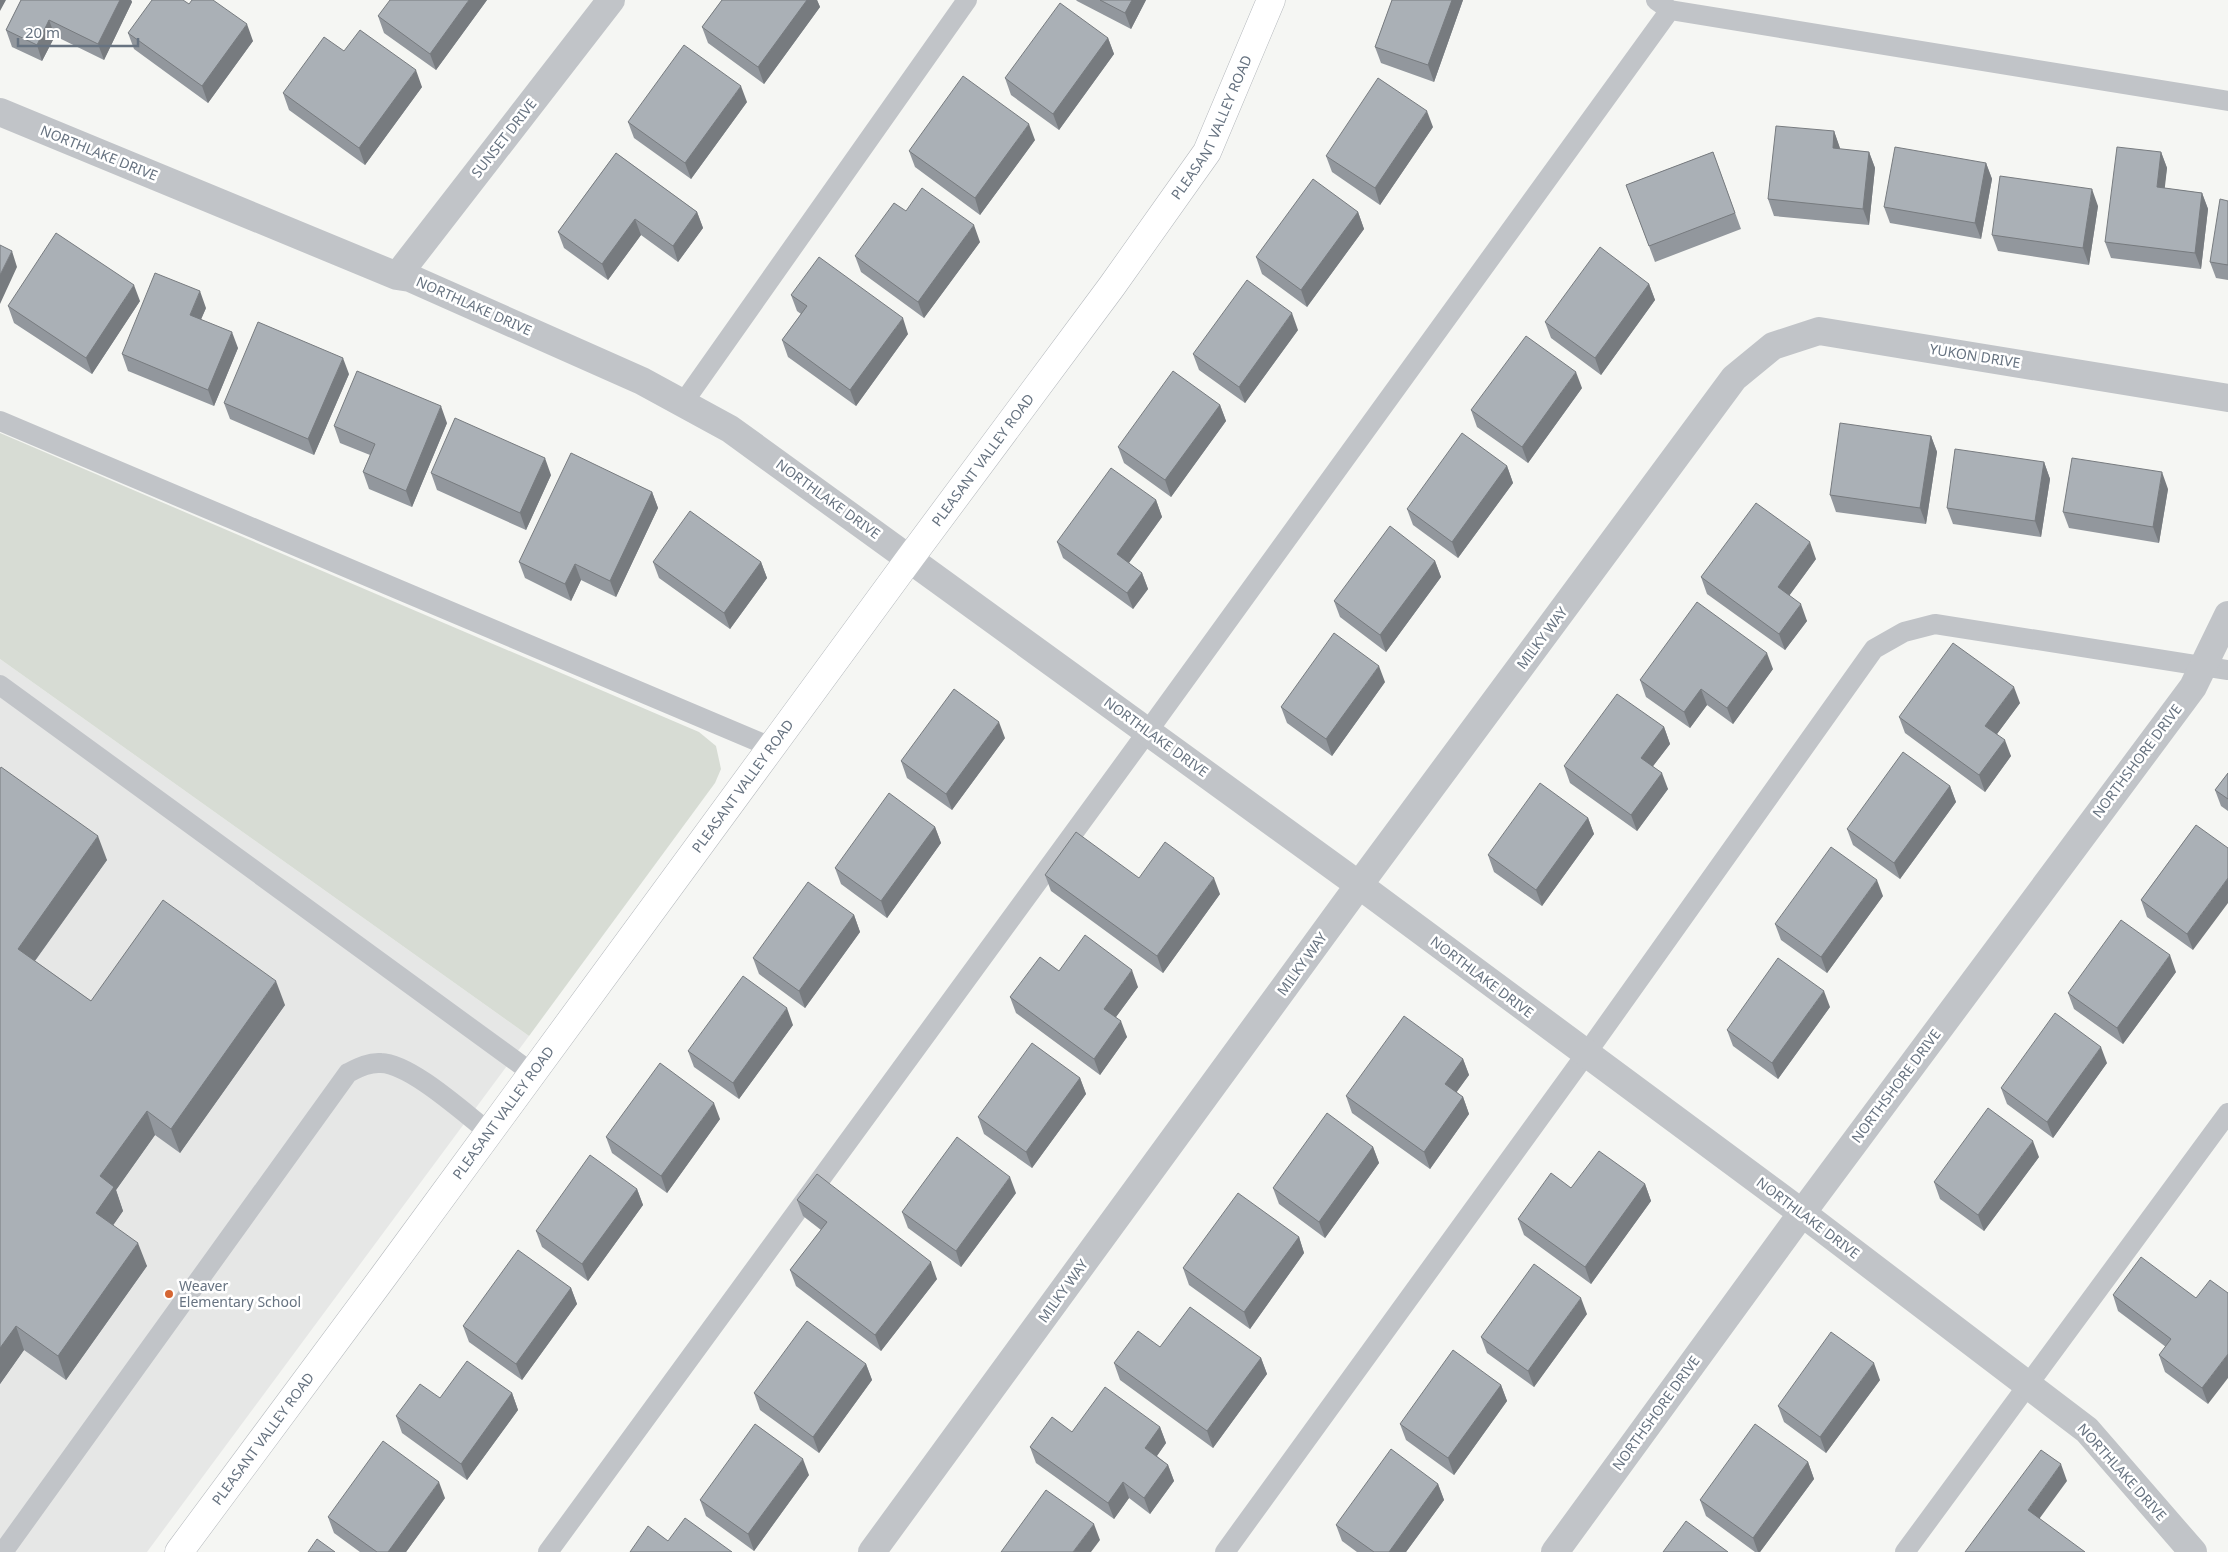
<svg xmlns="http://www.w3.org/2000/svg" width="2228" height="1552" font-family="'Noto Sans',sans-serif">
<rect width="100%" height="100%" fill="#f5f6f3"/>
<!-- built -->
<path fill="#e6e7e6" d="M0,659L529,1036L147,1552H0Z"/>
<!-- green -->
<path fill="#d7dcd4" d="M0,433L699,732L716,746L721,769L715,783L529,1036L0,659Z"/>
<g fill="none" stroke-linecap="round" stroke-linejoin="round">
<!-- secondary casing -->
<g stroke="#b4b8bc" stroke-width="29">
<g id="secondary">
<path id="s1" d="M179,1552L383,1277L910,558L1112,286L1207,152L1271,0"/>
</g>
</g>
<!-- lane -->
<path stroke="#c1c4c8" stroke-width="20" d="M1656,0L1670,10L2228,101
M683,403L967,0
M0,421L771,747
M0,685L532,1073
M3,1552L348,1073C358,1068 369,1062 381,1063C411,1064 464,1113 489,1132
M548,1552L1148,731L1670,10
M1225,1552L1586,1054L1874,649L1904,632L1935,624L2228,670
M1905,1552L2228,1113"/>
<!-- street -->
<path stroke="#c1c4c8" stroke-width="28" d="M0,112L397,276L410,278L642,381L730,429L1359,885L1802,1213L2087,1430L2193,1552
M397,276L611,0
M872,1552L1359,885L1734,378L1773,346L1819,331L2228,398
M1555,1552L1802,1213L2193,687L2228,615"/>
<!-- secondary -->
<use href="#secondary" stroke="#fff" stroke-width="28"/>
</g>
<!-- wall -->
<path fill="#92979d" d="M21,0H131L132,2L104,60L55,36L42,61L12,47L6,30Z
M487,0L436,70L384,33L378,16Z
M722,0H817L820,7L764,84L708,43L702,27Z
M1076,0H1146L1131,29L1077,1Z
M1392,0H1463L1434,82L1381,63L1375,47Z
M189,4L253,41L208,103L134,49L128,33Z
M1108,38L1114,54L1059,130L1011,95L1005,78Z
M344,51L422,87L365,165L289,110L283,93Z
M747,102L691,179L634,138L628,122Z
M1433,127L1380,205L1332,172L1326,156Z
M1834,131L1840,149L1869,152L1875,168L1869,225L1774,216L1768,199Z
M1035,140L980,215L915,167L909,151Z
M1713,152L1741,229L1655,262L1626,185Z
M2161,152L2167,168L2164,188L2202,193L2208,209L2201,269L2111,258L2105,242Z
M616,153L697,212L703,228L678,262L641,235L608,280L564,248L558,232Z
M1986,163L1992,179L1981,239L1890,223L1884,207Z
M2228,201V280L2216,278L2210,262Z
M2098,206L2089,265L1998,251L1992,235Z
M906,211L980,242L924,318L861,272L855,256Z
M1358,212L1364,229L1307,307L1262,274L1256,257Z
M1649,284L1655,300L1601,375L1551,338L1545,322Z
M791,295L908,334L856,406L788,357L782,340L801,314L797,311Z
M140,301L92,374L14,323L8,306Z
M206,308L201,319L238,348L214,406L128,371L122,354Z
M1298,330L1245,403L1199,370L1193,354Z
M349,374L314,455L230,419L224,403Z
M1582,388L1528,463L1477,427L1471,410Z
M1220,405L1226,421L1171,497L1124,463L1118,447Z
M447,423L412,507L369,489L363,472L370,455L340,443L334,426Z
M1931,436L1937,452L1926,524L1836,512L1830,495Z
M2044,462L2050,479L2041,537L1953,524L1947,508Z
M1507,466L1513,483L1458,558L1413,525L1407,509Z
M431,473L551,475L526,530L437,490Z
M2168,489L2159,543L2069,528L2063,512Z
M652,492L658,508L616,597L581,580L571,601L525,578L519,562Z
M1156,500L1162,517L1129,563L1142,573L1148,589L1133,609L1063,558L1057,542Z
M1816,559L1789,596L1807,621L1785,650L1707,594L1701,577Z
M1435,561L1441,577L1386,652L1340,617L1334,601Z
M653,562H761L767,578L730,629L659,578Z
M1773,669L1733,724L1707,705L1690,728L1646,697L1640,680Z
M1385,682L1332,756L1287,723L1281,707Z
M2020,703L1997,734L2011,756L1985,792L1905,733L1899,717Z
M1664,727L1670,744L1653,766L1668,789L1637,831L1570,783L1564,766Z
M1005,738L952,810L907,778L901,761Z
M0,769L107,860L35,961L91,1001L285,1005L180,1153L155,1135L116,1190L123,1211L113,1225L147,1266L66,1380L24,1350L0,1384Z
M2228,773V811L2221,806L2215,790Z
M1950,786L1956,802L1900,879L1853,845L1847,829Z
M1588,818L1594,834L1542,906L1494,872L1488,855Z
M2196,825L2193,950L2147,917L2141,900Z
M935,827L941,843L887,918L841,884L835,868Z
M1045,875L1139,878L1220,894L1163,973L1051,891Z
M1883,896L1827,973L1781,940L1775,924Z
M854,915L860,932L805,1008L759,974L753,958Z
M1059,971L1138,987L1116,1017L1127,1037L1100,1075L1016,1013L1010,997Z
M2176,972L2123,1044L2074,1009L2068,993Z
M1830,1007L1778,1079L1733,1046L1727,1030Z
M793,1025L739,1099L694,1067L688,1051Z
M1463,1059L1469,1075L1456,1092L1463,1097L1469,1114L1430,1169L1352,1113L1346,1096Z
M2107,1063L2053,1138L2007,1104L2001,1088Z
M1080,1078L1086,1094L1032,1168L984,1134L978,1117Z
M720,1119L667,1193L612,1153L606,1137Z
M1373,1147L1379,1163L1325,1238L1279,1204L1273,1188Z
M2039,1157L1984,1231L1940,1199L1934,1182Z
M1645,1184L1651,1201L1591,1284L1524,1235L1518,1219L1571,1188Z
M637,1189L643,1205L588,1281L542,1247L536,1231Z
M1016,1193L961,1267L908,1228L902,1212Z
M797,1200L937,1279L881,1351L796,1286L790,1270L821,1230L803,1216Z
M1299,1237L1304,1253L1250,1329L1189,1285L1183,1268Z
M571,1288L577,1304L522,1380L469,1342L463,1326Z
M2113,1295L2196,1298L2208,1404L2165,1372L2159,1355L2166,1347L2118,1311Z
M1587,1314L1534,1387L1487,1353L1481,1337Z
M1160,1347L1261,1358L1267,1374L1213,1448L1120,1380L1114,1363Z
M866,1364L872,1380L819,1453L760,1410L754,1393Z
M1880,1380L1826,1453L1784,1422L1778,1406Z
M1501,1385L1507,1401L1454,1475L1406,1440L1400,1424Z
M512,1393L518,1410L467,1480L402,1433L396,1416L440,1398Z
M1160,1427L1166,1443L1157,1456L1168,1465L1174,1481L1150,1514L1129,1498L1114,1519L1036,1463L1030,1447L1072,1432Z
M1808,1462L1814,1479L1760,1552H1755L1706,1516L1700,1500Z
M809,1475L754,1551L706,1516L700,1500Z
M1438,1484L1444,1500L1406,1552H1357L1342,1541L1336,1525Z
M445,1498L406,1552H360L334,1533L328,1517Z"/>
<!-- shaded-wall -->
<path fill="#777b7f" d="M0,0H6L0,11Z
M120,0H131L132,2L104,60L98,44Z
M469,0H487L436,70L430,54Z
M807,0H817L820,7L764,84L758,67Z
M1132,0H1146L1131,29L1125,13Z
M1452,0H1463L1434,82L1428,65Z
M49,20L55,36L42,61L37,45Z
M247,24L253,41L208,103L202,86Z
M1108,38L1114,54L1059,130L1053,114Z
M416,70L422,87L365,165L359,148Z
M741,86L747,102L691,179L685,163Z
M1427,111L1433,127L1380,205L1375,188Z
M1029,124L1035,140L980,215L975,198Z
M1834,131L1840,148L1839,164L1833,148Z
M1869,152L1875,168L1869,225L1863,209Z
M2161,152L2167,168L2163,204L2157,187Z
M1986,163L1992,179L1981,239L1975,223Z
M2092,189L2098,206L2089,265L2083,248Z
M2202,193L2208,209L2201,269L2195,253Z
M697,212L703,228L678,262L673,246Z
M1358,212L1364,229L1307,307L1301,290Z
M635,219L641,235L608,280L602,264Z
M974,225L980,242L924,318L918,302Z
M12,251L17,267L0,304V275Z
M1649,284L1655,300L1601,375L1595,358Z
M134,285L140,301L92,374L86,358Z
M200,291L206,308L196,331L190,315Z
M1292,313L1298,330L1245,403L1239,387Z
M903,318L908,334L856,406L850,390Z
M232,332L238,348L214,406L208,390Z
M343,358L349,374L314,455L308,439Z
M1576,372L1582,388L1528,463L1522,447Z
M1220,405L1226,421L1171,497L1165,480Z
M441,406L447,423L412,507L406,491Z
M1931,436L1937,452L1926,524L1920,508Z
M545,458L551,475L526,530L520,513Z
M2044,462L2050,479L2041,537L2035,521Z
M1507,466L1513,483L1458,558L1452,542Z
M2162,472L2168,489L2159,543L2153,527Z
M652,492L658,508L616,597L610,581Z
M1156,500L1162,517L1123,571L1117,554Z
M1810,542L1816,559L1783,604L1778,587Z
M1435,561L1441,577L1386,652L1380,635Z
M761,562L767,578L730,629L724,613Z
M575,564L581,580L571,601L565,584Z
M1142,573L1148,589L1133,609L1127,593Z
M1801,604L1807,621L1785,650L1779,634Z
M1767,653L1773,669L1733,724L1727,708Z
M1379,666L1385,682L1332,756L1326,739Z
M2014,687L2020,703L1991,742L1985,726Z
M1701,689L1707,705L1690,728L1684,712Z
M999,722L1005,738L952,810L946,794Z
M1664,727L1670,744L1647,774L1641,758Z
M2005,740L2011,756L1985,792L1979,775Z
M1662,773L1668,789L1637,831L1631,815Z
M1950,786L1956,802L1900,879L1894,863Z
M1588,818L1594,834L1542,906L1536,890Z
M935,827L941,843L887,918L881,901Z
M98,836L107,860L26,973L18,949Z
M1214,878L1220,894L1163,973L1157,956Z
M2228,878V903L2193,950L2187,934Z
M1877,880L1883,896L1827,973L1821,957Z
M854,915L860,932L805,1008L799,991Z
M2170,955L2176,972L2123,1044L2117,1028Z
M1132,970L1138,987L1110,1025L1104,1009Z
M276,981L285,1005L180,1153L171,1129Z
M1824,991L1830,1007L1778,1079L1772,1063Z
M787,1008L793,1025L739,1099L733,1083Z
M1121,1021L1127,1037L1100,1075L1094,1059Z
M2101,1047L2107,1063L2053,1138L2047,1122Z
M1463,1059L1469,1075L1451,1100L1445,1084Z
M1080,1078L1086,1094L1032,1168L1026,1152Z
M1463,1097L1469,1114L1430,1169L1424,1152Z
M714,1103L720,1119L667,1193L661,1176Z
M147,1111L155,1135L116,1190L123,1211L105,1237L96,1213L100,1176Z
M2033,1141L2039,1157L1984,1231L1978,1215Z
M1373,1147L1379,1163L1325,1238L1319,1222Z
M1010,1177L1016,1193L961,1267L956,1251Z
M1645,1184L1651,1201L1591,1284L1585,1267Z
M637,1189L643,1205L588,1281L582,1264Z
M1299,1237L1304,1253L1250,1329L1244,1312Z
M138,1243L147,1266L66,1380L58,1356Z
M931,1262L937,1279L881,1351L875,1335Z
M571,1288L577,1304L522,1380L516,1364Z
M1581,1298L1587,1314L1534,1387L1528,1371Z
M16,1326L24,1350L0,1384V1348Z
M2228,1354V1378L2208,1404L2202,1388Z
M1261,1358L1267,1374L1213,1448L1207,1431Z
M1874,1363L1880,1380L1826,1453L1820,1437Z
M866,1364L872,1380L819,1453L813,1437Z
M1501,1385L1507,1401L1454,1475L1448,1458Z
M512,1393L518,1410L467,1480L461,1464Z
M1160,1427L1166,1443L1151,1464L1145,1448Z
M803,1459L809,1475L754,1551L748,1534Z
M1808,1462L1814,1479L1760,1552H1758L1753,1538Z
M2061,1464L2067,1481L2034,1526L2028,1510Z
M1168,1465L1174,1481L1150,1514L1144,1498Z
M439,1482L445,1498L406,1552H388Z
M1123,1482L1129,1498L1114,1519L1108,1503Z
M1438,1484L1444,1500L1406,1552H1389Z
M1094,1524L1100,1540L1091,1552H1073Z"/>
<!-- building -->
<path fill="#aab0b6" stroke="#777b7f" d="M21,0H120L98,44L49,20L37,45L6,30Z
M152,0H183L189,4L192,0H213L247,24L202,86L128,33Z
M390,0H469L430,54L378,16Z
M722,0H807L758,67L702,27Z
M1100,0H1132L1125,13Z
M1392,0H1452L1428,65L1375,47Z
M1060,3L1108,38L1053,114L1005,78Z
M360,30L416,70L359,148L283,93L324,37L344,51Z
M684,45L741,86L685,163L628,122Z
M963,76L1029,124L975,198L909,151Z
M1378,78L1427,111L1375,188L1326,156Z
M1776,126L1834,131L1833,148L1869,152L1863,209L1768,199Z
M1895,147L1986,163L1975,223L1884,207Z
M2117,147L2161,152L2157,187L2202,193L2195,253L2105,242Z
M1713,152L1735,213L1649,246L1626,185Z
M616,153L697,212L673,246L635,219L602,264L558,232Z
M2000,176L2092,189L2083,248L1992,235Z
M1313,179L1358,212L1301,290L1256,257Z
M922,188L974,225L918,302L855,256L894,203L906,211Z
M2220,199L2228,201V265L2210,262Z
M56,233L134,285L86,358L8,306Z
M0,245L12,251L0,275Z
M1600,247L1649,284L1595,358L1545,322Z
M819,257L903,318L850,390L782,340L807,306L791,295Z
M155,273L200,291L190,315L232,332L208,390L122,354Z
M1247,280L1292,313L1239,387L1193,354Z
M258,322L343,358L308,439L224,403Z
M1526,336L1576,372L1522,447L1471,410Z
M357,371L441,406L406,491L363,472L375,444L334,426Z
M1173,371L1220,405L1165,480L1118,447Z
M455,418L545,458L520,513L431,473Z
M1840,423L1931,436L1920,508L1830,495Z
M1462,433L1507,466L1452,542L1407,509Z
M1955,449L2044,462L2035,521L1947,508Z
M571,453L652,492L610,581L575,564L565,584L519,562Z
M2072,458L2162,472L2153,527L2063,512Z
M1111,468L1156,500L1117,554L1142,573L1127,593L1057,542Z
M1756,503L1810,542L1778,587L1801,604L1779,634L1701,577Z
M690,511L761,562L724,613L653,562Z
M1390,526L1435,561L1380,635L1334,601Z
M1697,602L1767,653L1727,708L1701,689L1684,712L1640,680Z
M1334,633L1379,666L1326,739L1281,707Z
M1953,643L2014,687L1985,726L2005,740L1979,775L1899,717Z
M954,689L999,722L946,794L901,761Z
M1617,694L1664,727L1641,758L1662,773L1631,815L1564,766Z
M1903,752L1950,786L1894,863L1847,829Z
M1,767L98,836L18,949L91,1001L163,900L276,981L171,1129L147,1111L100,1176L114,1187L96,1213L138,1243L58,1356L16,1326L0,1348V769Z
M2228,773V799L2215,790Z
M1540,783L1588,818L1536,890L1488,855Z
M889,793L935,827L881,901L835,868Z
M2196,825L2228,848V878L2187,934L2141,900Z
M1076,832L1139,878L1165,842L1214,878L1157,956L1045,875Z
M1831,847L1877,880L1821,957L1775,924Z
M808,882L854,915L799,991L753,958Z
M2121,920L2170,955L2117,1028L2068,993Z
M1085,935L1132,970L1104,1009L1121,1021L1094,1059L1010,997L1040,957L1059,971Z
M1778,958L1824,991L1772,1063L1727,1030Z
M743,976L787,1008L733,1083L688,1051Z
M2055,1013L2101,1047L2047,1122L2001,1088Z
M1404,1016L1463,1059L1445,1084L1463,1097L1424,1152L1346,1096Z
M1032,1043L1080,1078L1026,1152L978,1117Z
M660,1063L714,1103L661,1176L606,1137Z
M1988,1108L2033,1141L1978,1215L1934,1182Z
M1327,1113L1373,1147L1319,1222L1273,1188Z
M957,1137L1010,1177L956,1251L902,1212Z
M1599,1151L1645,1184L1585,1267L1518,1219L1551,1173L1571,1188Z
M590,1155L637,1189L582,1264L536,1231Z
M817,1174L931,1262L875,1335L790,1270L827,1222L797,1200Z
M1238,1193L1299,1237L1244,1312L1183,1268Z
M518,1250L571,1288L516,1364L463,1326Z
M2141,1257L2196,1298L2210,1280L2228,1293V1354L2202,1388L2159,1355L2171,1339L2113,1295Z
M1534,1264L1581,1298L1528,1371L1481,1337Z
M1190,1307L1261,1358L1207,1431L1114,1363L1138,1331L1160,1347Z
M807,1321L866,1364L813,1437L754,1393Z
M1831,1332L1874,1363L1820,1437L1778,1406Z
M1453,1350L1501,1385L1448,1458L1400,1424Z
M467,1361L512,1393L461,1464L396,1416L420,1384L440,1398Z
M1105,1387L1160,1427L1145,1448L1168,1465L1144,1498L1123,1482L1108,1503L1030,1447L1052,1417L1072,1432Z
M755,1424L803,1459L748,1534L700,1500Z
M1755,1424L1808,1462L1753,1538L1700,1500Z
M383,1441L439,1482L388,1552H377L328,1517Z
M1391,1449L1438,1484L1389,1552H1374L1336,1525Z
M2041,1450L2061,1464L2028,1510L2085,1552H1965Z
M1046,1490L1094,1524L1073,1552H1001Z
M685,1518L732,1552H630L648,1526L668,1541Z
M1686,1521L1728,1552H1663Z
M317,1539L335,1552H308Z"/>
<!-- markers -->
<circle fill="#d56633" stroke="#fff" stroke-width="2" cx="169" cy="1294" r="5"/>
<g text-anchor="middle" stroke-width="5" stroke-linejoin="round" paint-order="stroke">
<!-- street labels -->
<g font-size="14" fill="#677381" stroke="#fff">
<text dy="5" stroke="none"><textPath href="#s1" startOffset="1761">PLEASANT VALLEY ROAD</textPath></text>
<text transform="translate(504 138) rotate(-52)" y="5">SUNSET DRIVE</text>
<text transform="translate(99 153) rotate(22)" y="5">NORTHLAKE DRIVE</text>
<text transform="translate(474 306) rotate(24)" y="5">NORTHLAKE DRIVE</text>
<text transform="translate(1975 356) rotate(9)" y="5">YUKON DRIVE</text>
<text dy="5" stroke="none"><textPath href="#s1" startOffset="1356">PLEASANT VALLEY ROAD</textPath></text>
<text transform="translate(828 499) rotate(36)" y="5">NORTHLAKE DRIVE</text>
<text transform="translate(1542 638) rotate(-53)" y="5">MILKY WAY</text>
<text transform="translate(1156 737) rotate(36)" y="5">NORTHLAKE DRIVE</text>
<text transform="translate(2137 761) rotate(-53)" y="5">NORTHSHORE DRIVE</text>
<text dy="5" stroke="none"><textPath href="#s1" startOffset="951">PLEASANT VALLEY ROAD</textPath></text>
<text transform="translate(1302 964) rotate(-54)" y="5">MILKY WAY</text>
<text transform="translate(1482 977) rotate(37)" y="5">NORTHLAKE DRIVE</text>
<text transform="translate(1896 1086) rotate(-53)" y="5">NORTHSHORE DRIVE</text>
<text dy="5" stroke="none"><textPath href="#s1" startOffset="546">PLEASANT VALLEY ROAD</textPath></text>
<text transform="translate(1808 1218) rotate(37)" y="5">NORTHLAKE DRIVE</text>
<text transform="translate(1063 1291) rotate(-54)" y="5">MILKY WAY</text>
<text transform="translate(1656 1413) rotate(-54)" y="5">NORTHSHORE DRIVE</text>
<text dy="5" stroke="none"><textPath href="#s1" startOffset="141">PLEASANT VALLEY ROAD</textPath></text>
<text transform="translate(2122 1472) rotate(48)" y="5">NORTHLAKE DRIVE</text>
</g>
<!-- poi labels -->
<g font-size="14" fill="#677381" stroke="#fff" text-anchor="start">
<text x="179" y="1291">Weaver<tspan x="179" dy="16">Elementary School</tspan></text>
</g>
</g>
<!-- scale -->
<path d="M18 38v8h120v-8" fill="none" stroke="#677381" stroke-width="2.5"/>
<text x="25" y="38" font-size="15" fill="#677381" stroke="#ffffff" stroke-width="4" paint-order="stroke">20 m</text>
</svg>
